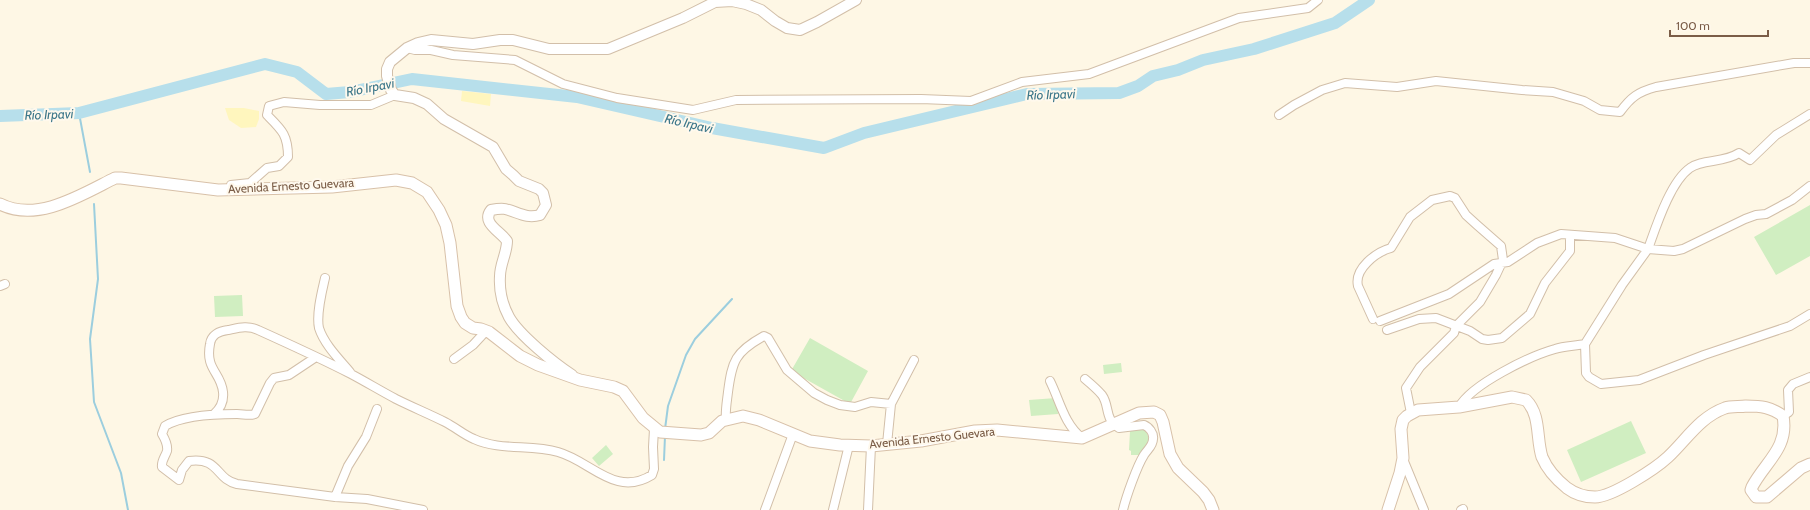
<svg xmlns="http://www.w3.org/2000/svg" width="1810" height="510" font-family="Cabin,sans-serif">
<rect width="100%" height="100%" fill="#fef7e5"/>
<!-- green -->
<path fill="#d0eec1" d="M1810,205V256L1776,275L1754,237Z
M242,295L243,316L215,317L214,296Z
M810,338L868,371L850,404L791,371Z
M1121,363L1122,372L1104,374L1103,365Z
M1056,398L1058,414L1031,416L1029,400Z
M1631,421L1646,453L1581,482L1567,450Z
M1141,429L1145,430C1152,439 1146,447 1141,455H1131V451L1129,450L1130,431Z
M606,445L613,454L599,466L592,458Z"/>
<!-- sand -->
<path fill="#fff6be" d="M462,91L491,94L490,106L461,101Z
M225,108H244L259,111V119L256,127L241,128L229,120Z"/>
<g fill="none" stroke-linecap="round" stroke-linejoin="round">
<!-- stream -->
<path stroke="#9ccede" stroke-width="2" d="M79,113L90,172
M94,204L98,279L90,339L94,402L121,473L128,510
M665,429L668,406L686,355L695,339L732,299
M664,460L665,436"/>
<!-- river -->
<path stroke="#b7dfeb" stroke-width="12" d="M0,116L79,113L265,64L297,72L326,94L350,92L412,79L577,97L712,128L824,148L864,133L1027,94L1119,93L1138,86L1153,76L1178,70L1203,60L1254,49L1335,23L1369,0"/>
<!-- minor casing -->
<g stroke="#d2bfa9" stroke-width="10">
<path id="minor" d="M407,48L415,50H431L453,55L515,60L563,84L617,98L693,110L736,100L921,99L971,101L1022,82L1089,74L1239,18L1308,8L1318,0
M1279,115L1294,105L1322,90L1345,83L1397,87L1436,81L1522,90L1553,92L1584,101L1600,110L1620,112C1631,97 1638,92 1656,87L1794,63H1810
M231,185L250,183L267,168L279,166L288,157C288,135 282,130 267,115L269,106L284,102L320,105H371L395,95
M1810,186L1792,200L1766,214L1756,215L1745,219L1683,249L1674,251L1648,249L1622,285L1585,344L1586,373L1589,377L1601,384L1639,380L1704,355L1790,326L1810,314
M325,278C322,291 316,314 319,328C324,344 339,359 350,372
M0,286L5,284
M1373,319L1358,286C1354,269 1376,252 1391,248L1410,217L1432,200L1450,196L1455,198L1466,215L1477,225L1501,246L1503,260L1496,275L1480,302L1456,326L1454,333L1420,367L1406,388L1411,413
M1380,321L1449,294L1494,264L1508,262L1537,243L1561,234L1615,238L1648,249C1656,227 1670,182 1690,168C1702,159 1724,163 1739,153L1750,160L1776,135L1810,114
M1387,330L1419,319L1436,318L1470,331L1482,339L1488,340L1502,338L1530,314L1545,283L1570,251V235
M316,357L289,375L274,378L270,383L255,414C249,416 243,414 237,414C216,414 183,415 165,426L162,434C165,439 168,445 167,451C165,457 161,461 162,467L179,480L182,470L189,461C220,457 215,479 237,484L335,497L367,499L423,510
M454,359L473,345L486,331
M1085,379C1091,384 1097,389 1102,395C1110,406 1104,419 1119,428L1144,425C1149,427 1154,433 1153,439C1153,446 1147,450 1144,455C1137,466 1126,497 1123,510
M1050,381C1060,401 1064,424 1082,438
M1459,407C1472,384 1530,356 1555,349C1564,346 1575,346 1585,344
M214,414C220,409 224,401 223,392C221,372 205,370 210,344C211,335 219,331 228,330C238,328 248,325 258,330C289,344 320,358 351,374C366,382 381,391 396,399C412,407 429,414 445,422C455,427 464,435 474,439C500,451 531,444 558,452C591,461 615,498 652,475L654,469L653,447L654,429
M1783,416L1789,412L1788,390L1793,384L1810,377
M726,420C725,411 727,401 728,392C732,361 735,352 764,336L768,338L787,370L814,393L827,400L840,405L855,407L871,402L891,404
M887,444L891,404L914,360
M1403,459L1424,510
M335,497L348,466L366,437L377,409
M765,510L793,434
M833,510L849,445
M868,510L871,446
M1461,510L1463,509"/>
</g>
<!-- tertiary casing -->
<g stroke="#d2bfa9" stroke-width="12">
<path id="tertiary" d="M572,375C554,363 519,335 509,317C502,304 499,291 500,276C500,264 507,253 507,241C500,231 481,223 491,210C496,209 501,208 505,209C518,212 526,219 540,215L546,205L543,193L539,189L519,181L513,175L506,169L493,147L444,119L427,104L414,98L395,95L391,90L387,76V69L390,62L407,48L418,43L431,40L473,44L500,40H513L549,49H608L683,18L715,2L732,1L746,4L761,10L775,21L787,28L800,30L817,22L856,0"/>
</g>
<!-- secondary casing -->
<g stroke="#d8c1a9" stroke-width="13">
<path id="secondary" d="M0,204C37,223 81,195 115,178H121L218,190L332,187L396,180L412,183L427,192L439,210L446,225L450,243L457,306L461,317L465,323L473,328L481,329L489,332L520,356L538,365L580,380L614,387L623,391L643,418L660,432L701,435L709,433L722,421L743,416L759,420L810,441L840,445L871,446L921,441L975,431L997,430L1082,438L1139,413L1154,412L1160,415L1163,422L1170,454L1178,468L1203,492L1209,500L1213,510
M1388,510L1400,473L1403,458L1401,429L1403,420L1407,416L1418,410L1459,407L1512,397L1526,400C1541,415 1536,438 1542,457C1547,469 1557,480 1567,488C1575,494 1584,497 1595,497C1612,497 1655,469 1668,457C1687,439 1700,417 1725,408C1731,406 1740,407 1746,406C1761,406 1771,407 1783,416C1789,448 1765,462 1752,487L1751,490L1756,497H1767L1801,468L1810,464"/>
</g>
<!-- minor -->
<use href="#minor" stroke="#fff" stroke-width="8"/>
<!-- tertiary -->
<use href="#tertiary" stroke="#fff" stroke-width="10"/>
<!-- secondary -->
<use href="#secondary" stroke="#fff" stroke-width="11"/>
</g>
<g text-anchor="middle" stroke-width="4" stroke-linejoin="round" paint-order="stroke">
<!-- street labels -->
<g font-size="12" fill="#7b5d47" stroke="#fff9ed">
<text transform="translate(291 186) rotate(-3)" y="4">Avenida Ernesto Guevara</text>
<text transform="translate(932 438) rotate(-6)" y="4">Avenida Ernesto Guevara</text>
</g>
<!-- water labels -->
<g font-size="13" font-style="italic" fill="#3b7689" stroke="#fff9ed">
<text transform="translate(370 87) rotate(-11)" y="5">Río Irpavi</text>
<text transform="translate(1051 94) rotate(-2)" y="5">Río Irpavi</text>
<text transform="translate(49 114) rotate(-2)" y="5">Río Irpavi</text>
<text transform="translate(689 123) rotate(13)" y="5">Río Irpavi</text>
</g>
</g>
<!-- scale -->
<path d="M1670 30v6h98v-6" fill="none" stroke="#7b5d47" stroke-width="2"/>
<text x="1676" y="30" font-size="12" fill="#7b5d47" stroke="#fff9ed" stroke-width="3" paint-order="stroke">100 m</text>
</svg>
